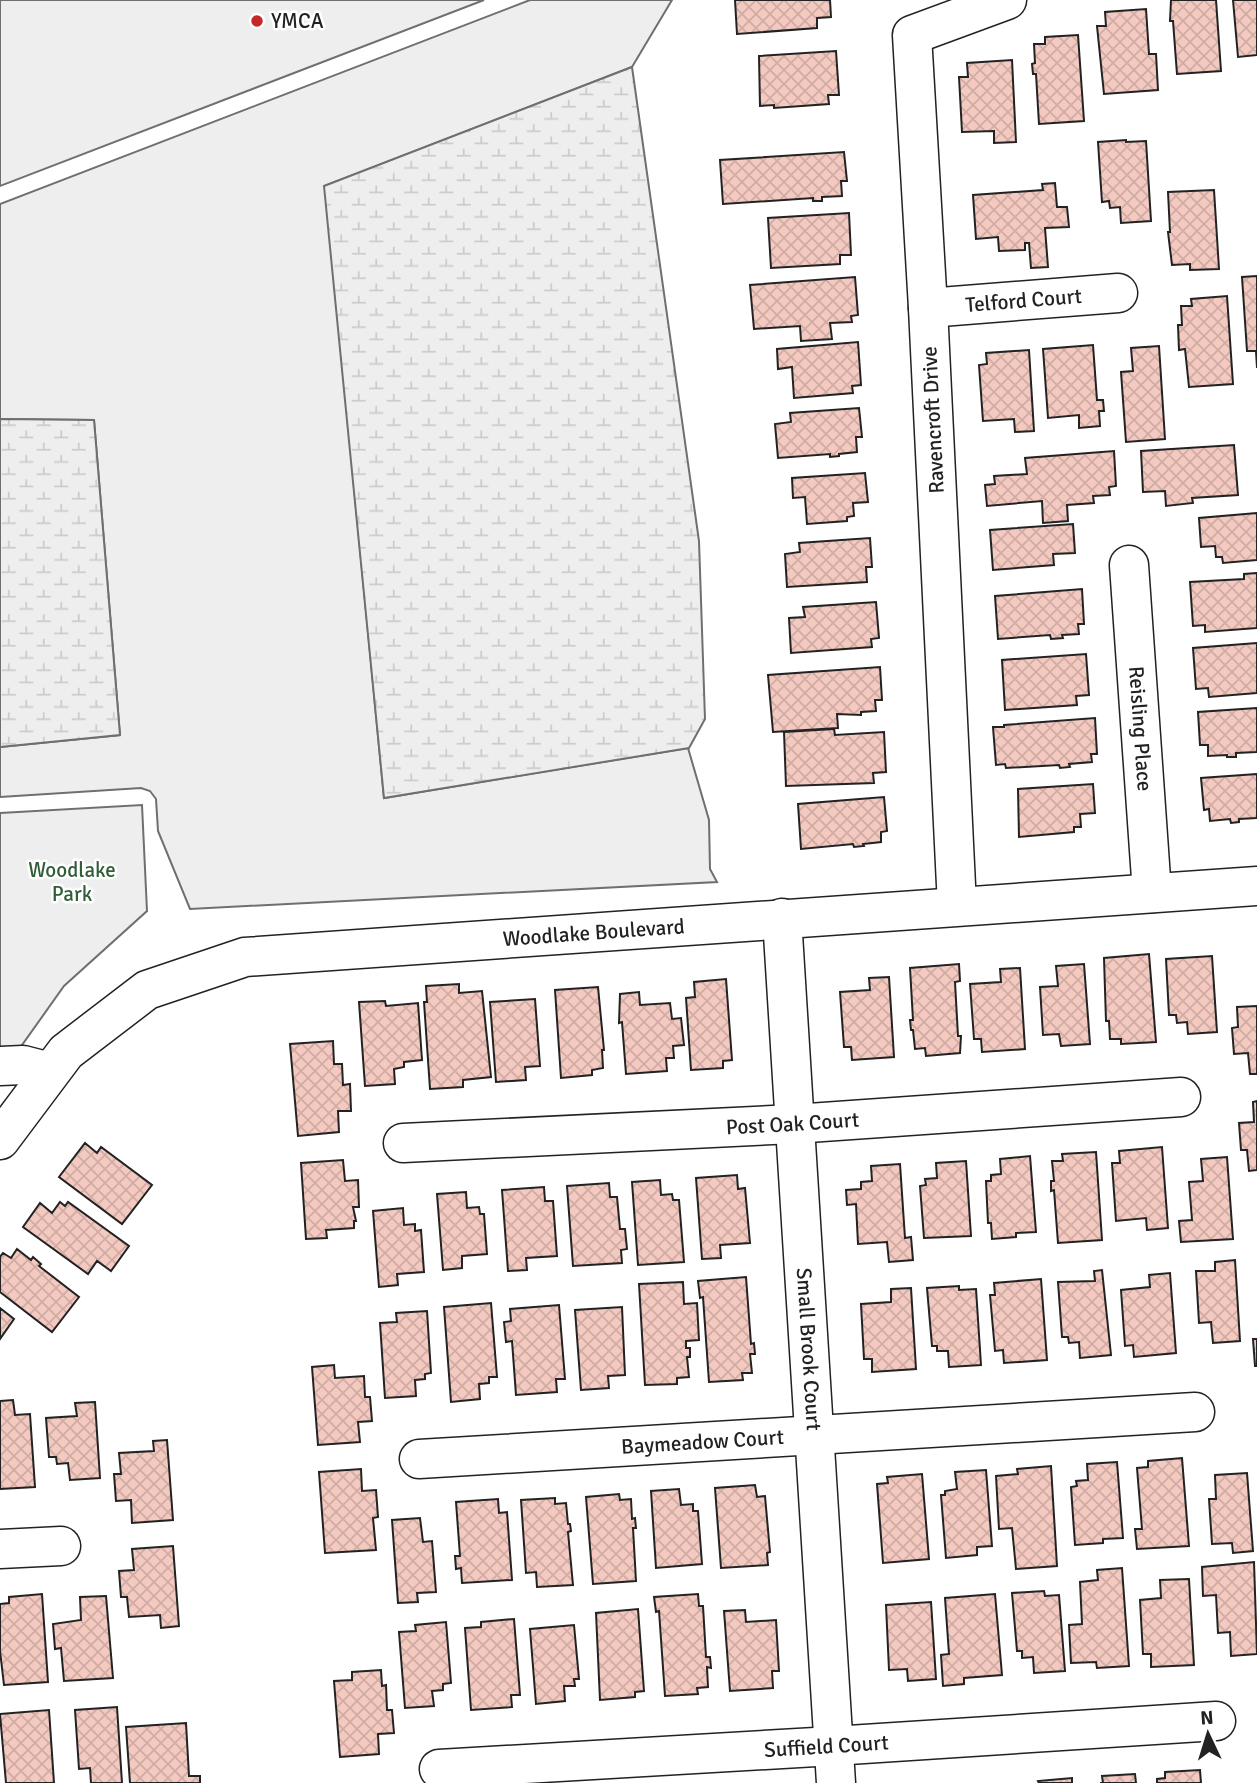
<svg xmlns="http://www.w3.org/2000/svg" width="1257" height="1783" font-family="Signika,sans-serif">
<defs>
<pattern id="wetland-marsh" width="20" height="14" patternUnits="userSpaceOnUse" patternTransform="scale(1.75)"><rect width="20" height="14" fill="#eee"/><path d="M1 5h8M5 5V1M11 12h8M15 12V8" fill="none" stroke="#ccc"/></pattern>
<pattern id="building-cross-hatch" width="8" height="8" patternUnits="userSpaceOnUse" patternTransform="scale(1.75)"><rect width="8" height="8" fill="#f3c9c0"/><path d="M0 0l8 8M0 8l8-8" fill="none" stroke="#d0aca5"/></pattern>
</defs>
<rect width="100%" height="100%" fill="#fff"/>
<!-- green -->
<path fill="#eee" stroke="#6f6f6f" stroke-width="2" d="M0,0H484L0,186Z
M530,0H672L632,67L325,186L384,798L688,748L709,820L710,869L717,882L190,909L158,831L156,799L150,791L141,788L0,797V747L120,735L94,420L0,419V204Z
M142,805L147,911L64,986L0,1076V813Z"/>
<!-- wetland -->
<path fill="url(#wetland-marsh)" stroke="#6f6f6f" stroke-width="2" d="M632,67L699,541L705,719L689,748L384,798L324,186Z
M0,419L94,420L120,735L0,747Z"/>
<!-- building -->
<path fill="url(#building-cross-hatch)" stroke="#222" stroke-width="2" d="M735,0H830L831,17L817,18V28L737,34Z
M1171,0H1216L1221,71L1177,74L1173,21H1170Z
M1233,0H1257V55L1238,57Z
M1146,9L1149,54H1156L1158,90L1104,94L1097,26H1106L1105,12Z
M1078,35L1084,121L1039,124L1036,74H1033L1032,64L1035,63L1034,44H1045V37Z
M836,51L839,95H828L829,104L774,108V105L760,106L759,56Z
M1012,60L1016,142L994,143V131L962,132L959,77H968L967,63Z
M1126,140V142L1146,141L1151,221L1121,223L1120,207L1110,208L1109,201L1102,202L1098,142Z
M844,152L847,181H841L842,196L822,197V201H813V198L723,204L720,160Z
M1055,183L1057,207H1067L1069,227L1045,228L1048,267L1031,268L1029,243H1025V250L999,251L998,237L976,239L973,195L1043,190L1042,184Z
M1214,190L1219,269L1190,270V264L1172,265L1168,232H1170L1168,192Z
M849,213L851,255H840V264L771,268L768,218Z
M1257,276V368L1256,351H1247L1242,277Z
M855,277L858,315L851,316L852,322L830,323L832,339L801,341L800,326L754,329L750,285Z
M1227,296L1233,384L1189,387L1185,349L1179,350L1178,325H1182L1181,306H1192L1191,299Z
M858,342L861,385L852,386L853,393L794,398L792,367L778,369L777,349Z
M1093,345L1097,400H1103L1104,411H1099L1100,426L1079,428V415L1048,418L1043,349Z
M1159,346L1165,439L1126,442L1121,372L1133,371L1131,348Z
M1029,350L1034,431L1015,432L1014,419L983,421L979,365L987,364L986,353Z
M859,408L862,437H856L857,452L839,454V456L830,457V454L778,458L775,424L791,422L790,413Z
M1234,445L1238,495L1192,498L1193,503L1166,506L1165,491L1143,492L1141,451Z
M1114,451L1116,486L1109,487L1110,495L1093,496L1094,503L1067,505L1068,521L1043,523L1042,501L987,506L985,485L995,484L994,476L1027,474L1025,458Z
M865,473L868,502L853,503L854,516L847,517V521L807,524L805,497L793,498L792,478Z
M1257,513V560L1223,563L1222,557H1216L1215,546L1201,547L1199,518Z
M1073,524L1075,553L1053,554L1054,565L993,570L990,530Z
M870,538L872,567H866L867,582L787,587L785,554L800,552L799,543Z
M1257,573V628L1205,632V625L1193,626L1190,582L1244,579V574Z
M1082,589L1084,624H1078L1079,634L1062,635L1063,638L1051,639L1050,635L998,639L995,596Z
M876,602L879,638L871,639L872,647L791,653L789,618L805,617L803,607Z
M1257,643V693L1209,697L1208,688L1196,689L1193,648Z
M1086,654L1089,695L1076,696L1077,705L1005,710L1002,660Z
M880,667L882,700H875L876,711L861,712V715L837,714L838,728L773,732L768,675Z
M1257,708V752L1236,753V757H1227V755L1208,756V745H1200L1198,712Z
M1095,718L1097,754H1091L1092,762L1069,764L1070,767L1060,768L1059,765L1006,768L1005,764L996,765L993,727H1004V725Z
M834,729L835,735L884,732L886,772L873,773L874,783L786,786L784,732Z
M1257,774V818L1239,819V822L1231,823L1230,819L1210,821L1209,809L1204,810L1201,778Z
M1093,784L1095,813L1080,814L1081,827H1074V832L1019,837L1018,789Z
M884,797L887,831L881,832V842L863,844L864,846L854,847L853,844L801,849L798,804Z
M1149,954L1156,1042L1121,1044V1039H1110L1109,1021H1106L1104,958Z
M1212,956L1217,1032L1188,1034L1187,1022L1177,1023L1176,1015H1169L1166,959Z
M959,964L960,981L955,982L958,1036H961L960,1053L926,1056L925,1048L915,1049L913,1030H911L910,1020H913L910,968Z
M1084,964L1090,1044L1061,1046L1059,1034L1043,1035L1040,987L1058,986L1056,966Z
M1020,968L1025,1049L982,1052L981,1039H974L970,984L1001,982L1000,969Z
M889,977L894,1057L852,1060L851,1047H844L840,992L870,990L869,978Z
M726,979L732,1060L723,1061V1068L691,1070L686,998L695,997L694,982Z
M459,984V993L482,991L491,1077L463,1080V1087L430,1089L424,1002H427L426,986Z
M598,987L604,1050H602L603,1068L592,1070V1075L561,1078L555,990Z
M639,992L640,1005L670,1003L672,1019L681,1018L684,1045L673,1046L674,1058H666L667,1071L626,1074L622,1022L619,1023L620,994Z
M535,999L540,1066L525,1067L526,1080L496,1082L490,1002Z
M385,1001L386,1006L418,1003L422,1060L404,1062V1067L394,1069L395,1084L365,1086L359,1002Z
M1257,1006V1074H1250L1248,1053L1234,1054L1232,1028L1238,1027L1237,1007Z
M333,1041L334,1064H342L343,1085L350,1084L351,1111H338L339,1132L298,1136L290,1044Z
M1257,1101V1170L1249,1171L1247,1150H1241L1239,1123L1254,1122L1253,1102Z
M85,1143L97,1153L101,1147L152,1185L122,1224L59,1177Z
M1162,1147L1168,1228L1147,1230L1146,1218L1116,1221L1112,1163H1120L1119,1151Z
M1096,1152L1102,1240L1058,1243L1054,1190L1051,1191V1181H1054L1052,1161H1063L1062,1154Z
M1030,1156L1036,1232L1016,1233V1237L992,1239L991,1223H988L986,1181H991V1175L1001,1174L1000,1159Z
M1227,1157L1233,1239L1181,1242L1179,1221L1192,1220L1189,1182L1203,1181L1201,1159Z
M343,1160L345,1181L358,1180L359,1207H353L356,1221H354V1228L326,1230L327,1238L306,1239L301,1163Z
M966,1161L971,1236L924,1238L920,1186L926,1185L925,1179L937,1178L936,1163Z
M900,1164L905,1238L911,1237L913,1260L889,1262L887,1242L858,1244L856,1204L847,1205L846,1190L861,1189V1182L872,1181L871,1166Z
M737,1175L738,1189L745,1188L750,1243L720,1245L721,1258L702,1259L696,1178Z
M660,1180L661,1195L672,1194L673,1200H679L684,1262L638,1265L632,1182Z
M609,1183L610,1197H617L620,1229H625L627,1249L621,1250L622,1263L573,1266L567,1186Z
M544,1187L545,1201H553L557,1256L526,1258L527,1270L508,1271L502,1190Z
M466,1192L467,1208L479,1207L480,1214H484L487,1254L462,1256V1268L443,1270L437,1194Z
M60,1202L65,1206L68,1202L129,1246L111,1271L97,1261L88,1274L23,1227L40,1203L52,1213Z
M403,1208L404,1225L415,1224V1231L421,1230L424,1272L397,1274L398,1285L379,1287L373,1211Z
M17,1249L31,1260L33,1257L41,1264L39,1266L79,1297L52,1332L0,1292V1257L3,1253L11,1258Z
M1235,1260L1240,1341L1213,1343L1211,1322L1199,1323L1196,1271H1215V1262Z
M1102,1270L1111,1355L1080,1358L1079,1342L1069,1343L1068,1337H1062L1058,1282L1095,1281L1094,1271Z
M1170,1273L1176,1353L1134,1357L1133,1345L1125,1346L1121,1290L1150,1287L1149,1275Z
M746,1277L751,1344L754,1343L755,1354H750L752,1373H742L743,1380L709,1382L703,1297L700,1298L698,1281Z
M1041,1279L1047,1360L1004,1363L1003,1350L995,1351L990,1295H995L994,1283Z
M683,1282L684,1304L697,1303L699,1340L686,1341V1348H690V1357H687L689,1377L677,1378V1384L645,1385L639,1284Z
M959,1286V1290L976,1289L981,1365L949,1367L948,1351H937V1346H932L927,1288Z
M911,1288L916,1369L872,1372V1359H864L861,1304L891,1302V1289Z
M491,1303L497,1377H489V1383L479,1384L480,1399L451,1402L444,1307Z
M559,1305L565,1379H556L557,1392L516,1395L512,1341L506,1342L504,1322L511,1321L510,1309Z
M622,1307L625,1375L608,1376L609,1388L581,1390L575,1310Z
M0,1308L14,1319L0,1339Z
M427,1311L431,1373L425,1374V1379L415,1380L416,1396L385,1398L380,1323L397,1322L396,1313Z
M1253,1339H1257V1366H1255Z
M334,1365L335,1378L364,1376L365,1397H370L372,1421L358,1422L360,1442L318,1445L312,1367Z
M13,1400L15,1415L30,1414L35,1487L0,1489V1401Z
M95,1402L100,1478L70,1480L68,1463L57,1464L56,1457H49L46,1418L77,1416L75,1403Z
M167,1440L173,1520L132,1523L131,1500L116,1501L114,1474H121L119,1453L154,1451L153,1441Z
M1182,1458L1189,1546L1137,1549L1135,1529H1142L1137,1468L1148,1467V1461Z
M1117,1462L1123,1538L1103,1539V1543L1075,1545L1071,1487L1077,1486L1076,1481L1088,1480L1087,1464Z
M1051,1466L1057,1566L1016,1569L1012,1528L999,1529L996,1476L1018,1474L1017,1469Z
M361,1469L362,1491L376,1490L378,1517L373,1518L376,1550L325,1553L319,1472Z
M986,1470L992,1546L977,1547V1555L946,1558L941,1495H945V1491L957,1489L955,1472Z
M1247,1473L1253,1551L1233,1553L1232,1543L1212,1544L1209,1499H1216L1215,1475Z
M922,1474L929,1559L883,1563L877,1484L888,1483L887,1477Z
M755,1485L757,1497L765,1496L770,1552L767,1553L768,1565L721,1568L715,1488Z
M679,1489L681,1505L693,1504V1511H698L702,1564L656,1568L651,1491Z
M619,1494L620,1500L631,1499L632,1519L635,1518L636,1528H633L636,1581L593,1584L586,1497Z
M555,1498V1504L566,1503L568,1524H570L571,1531L568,1532L573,1585L537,1587L536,1572L526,1573L521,1500Z
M498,1499L499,1513L507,1512L512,1580L462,1583L461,1568L456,1569L455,1556H460L456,1502Z
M420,1518L423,1542L432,1541L436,1592L417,1593L418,1602L398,1603L392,1520Z
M173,1546L179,1626L161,1628L160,1615L129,1617L127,1597H121L119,1571L134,1570L132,1549Z
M1254,1562L1257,1654L1231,1656L1230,1632L1218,1633L1216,1595L1203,1596L1202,1567Z
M1122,1568L1129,1666L1097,1668L1096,1662L1071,1663L1069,1625L1082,1624L1080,1582L1098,1580L1097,1570Z
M1189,1579L1194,1665L1151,1667V1654H1143L1140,1600L1161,1598L1160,1580Z
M1044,1591L1045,1596L1059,1595L1065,1671L1034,1673L1033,1657L1022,1658V1651H1017L1012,1593Z
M42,1594L48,1682L4,1685L0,1651V1604L9,1603V1597Z
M698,1594L699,1606H703L706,1657H710L711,1668L707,1667L708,1687L697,1688L698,1694L665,1696L659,1611L656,1612L654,1597Z
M995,1594L1002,1675L964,1678V1684L943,1686L941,1655L949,1654L945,1598Z
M106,1596L113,1678L64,1681L61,1648L55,1649L53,1624L81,1620L80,1597Z
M931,1602L936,1679L908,1681L907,1669L889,1670L886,1605Z
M638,1609L644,1691L635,1692V1697L600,1700L596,1613Z
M745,1610L746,1622L776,1620L779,1671H772L773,1688L730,1691L724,1611Z
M514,1619L520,1695H511L512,1707L471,1710L465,1628L481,1627V1622Z
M446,1622L451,1683L443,1684V1690L432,1691L434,1706L405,1708L399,1632L416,1631L415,1625Z
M574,1625L579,1679H574L575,1686H564L565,1701L536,1704L530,1629Z
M381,1670L382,1686L386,1685L387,1710H392L394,1733L378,1734L379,1754L340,1757L334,1681L352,1680V1672Z
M117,1707L122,1783H91L90,1768L79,1769L75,1710Z
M49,1710L54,1783H6L0,1714Z
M186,1723L189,1776H200V1783H130L126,1727Z
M1200,1770L1201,1783H1157V1779L1165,1778V1772Z
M1135,1774L1136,1783H1100H1103L1102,1776Z
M1072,1778V1783H1039L1038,1781Z"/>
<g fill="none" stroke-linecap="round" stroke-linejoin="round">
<!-- minor casing -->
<g stroke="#222" stroke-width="41">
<g id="minor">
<path id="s1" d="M928,308L1118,293"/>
<path id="s2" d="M1129,565L1152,893"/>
<path d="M957,906L928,308L912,35L1007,0"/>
<path id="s3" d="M782,918L836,1783"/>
<path d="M0,1066L23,1065L50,1072"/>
<path id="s4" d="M0,1140L66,1052L147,990L245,957L1257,886"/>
<path id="s5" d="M403,1143L794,1124L1181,1097"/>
<path id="s6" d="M419,1459L1195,1412"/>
<path d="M0,1549L61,1546"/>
<path id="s7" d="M439,1769L833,1746L1216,1721"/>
</g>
</g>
<!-- minor -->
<use href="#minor" stroke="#fff" stroke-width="38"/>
</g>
<!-- markers -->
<circle fill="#c62828" stroke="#fff" stroke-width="2.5" cx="257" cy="21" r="7"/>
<g text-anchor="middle" stroke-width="5" stroke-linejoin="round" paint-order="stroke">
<!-- poi labels -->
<g font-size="21" fill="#222" stroke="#fff" text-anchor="start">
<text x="271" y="28">YMCA</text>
</g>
<!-- street labels -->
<g font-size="21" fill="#222" stroke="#fff">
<text dy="7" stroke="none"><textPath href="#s1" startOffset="96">Telford Court</textPath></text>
<text transform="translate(933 420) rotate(-93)" y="7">Ravencroft Drive</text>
<text dy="7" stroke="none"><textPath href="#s2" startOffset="164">Reisling Place</textPath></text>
<text dy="7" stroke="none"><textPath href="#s4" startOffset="665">Woodlake Boulevard</textPath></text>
<text dy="7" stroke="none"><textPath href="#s5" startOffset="390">Post Oak Court</textPath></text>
<text dy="7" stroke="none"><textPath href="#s3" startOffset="432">Small Brook Court</textPath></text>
<text dy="7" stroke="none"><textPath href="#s6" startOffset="284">Baymeadow Court</textPath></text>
<text dy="7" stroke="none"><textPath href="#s7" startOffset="388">Suffield Court</textPath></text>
</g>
<!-- park labels -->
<g font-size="21" fill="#2f5e38" stroke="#fff">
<text x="72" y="877">Woodlake<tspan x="72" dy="24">Park</tspan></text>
</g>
</g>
<!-- north arrow -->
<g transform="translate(1208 1734) rotate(356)" stroke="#ffffff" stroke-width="5" paint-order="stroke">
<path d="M0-5L12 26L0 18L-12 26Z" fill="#222222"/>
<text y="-10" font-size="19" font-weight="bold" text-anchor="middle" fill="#222222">N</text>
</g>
</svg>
